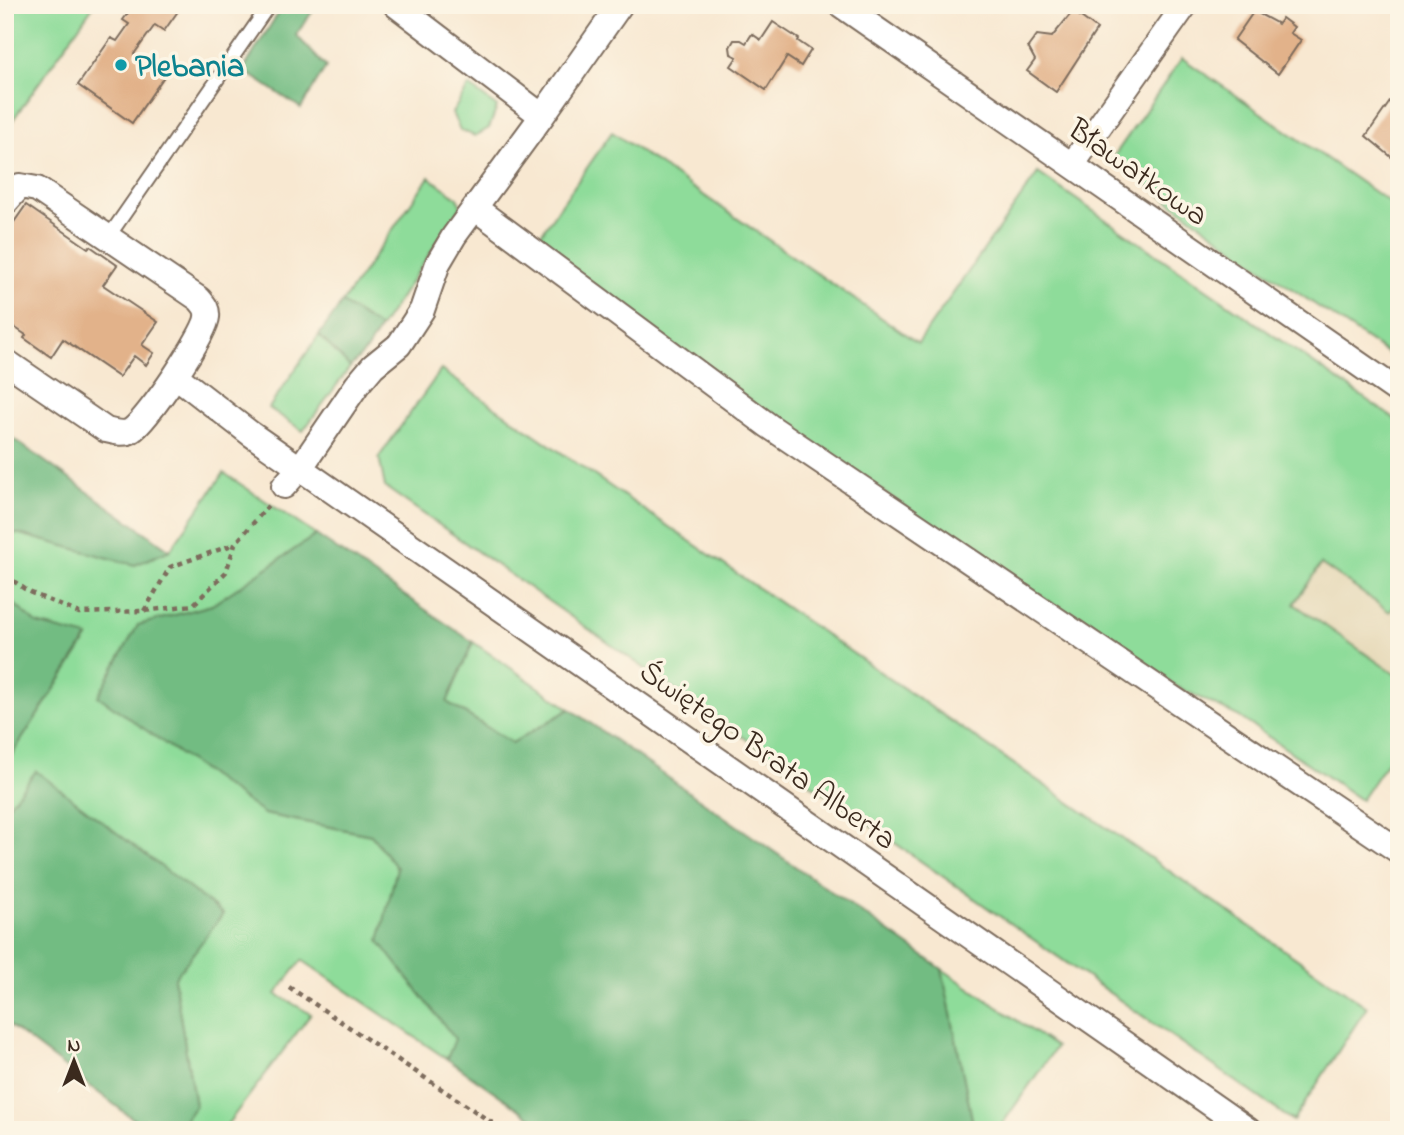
<svg xmlns="http://www.w3.org/2000/svg" width="1404" height="1135" font-family="'Indie Flower',sans-serif">
<rect width="100%" height="100%" fill="#fcf5e5"/>
<filter id="ink" filterUnits="userSpaceOnUse"><feTurbulence type="fractalNoise" baseFrequency=".0143" numOctaves="2"/><feDisplacementMap in="SourceGraphic" scale="14" xChannelSelector="R" yChannelSelector="G"/><feConvolveMatrix kernelMatrix="1 2 1 2 8 2 1 2 1" color-interpolation-filters="sRGB"/></filter>
<filter id="wash" filterUnits="userSpaceOnUse"><feTurbulence type="fractalNoise" baseFrequency=".00686" numOctaves="4" result="noise"/><feDisplacementMap in="SourceGraphic" scale="28" xChannelSelector="R" yChannelSelector="G"/><feGaussianBlur stdDeviation="1.57" result="paint"/><feColorMatrix in="noise" values="0 0 0 0 0 0 0 0 0 0 0 0 0 0 0 0 0 1.4 0 .05"/><feComposite in="paint" operator="in"/></filter>
<g filter="url(#wash)">
<rect width="100%" height="100%" fill="#f8e8d1"/>
<!-- built -->
<path fill="#e7daba" d="M1321,564L1390,611L1399,599V677L1294,604Z"/>
<!-- green -->
<path fill="#8edc9a" stroke="#64835c" stroke-width="2" d="M5,5H94L5,131Z
M1182,58L1399,209V361L1258,266L1112,159Z
M469,86L497,107L489,128L475,136L460,130L452,113Z
M612,132L918,343L1038,173L1399,422V599L1390,612L1321,564L1294,604L1399,677V744L1361,800L1238,716L1179,688L794,433L534,244Z
M429,177L458,198L461,207L380,328L342,303Z
M319,335L350,367L303,431L269,408Z
M441,370L1367,1007L1293,1121L385,487L379,457Z
M224,473L316,535L212,605L138,625L264,814L371,835L397,868L380,941L456,1039L447,1059L302,960L276,994L311,1014L223,1130H178L195,1105L174,979L10,803L5,810V765L88,638L37,624L5,596V535L16,533L135,565L170,550Z
M473,642L570,709L512,743L447,702Z
M942,969L1056,1047L998,1130H971L972,1119Z"/>
<!-- forest -->
<path fill="#72bc82" stroke="#567350" stroke-width="2" d="M283,5H317L296,35L326,67L301,108L243,70Z
M342,303L380,328L366,351L350,367L319,335Z
M5,433L170,550L135,565L16,533L5,535Z
M316,535L473,642L447,702L512,743L570,709L942,969L972,1119L971,1130H549L447,1059L455,1039L379,941L397,868L371,835L264,814L98,696L138,625L212,605Z
M5,596L37,624L88,637L5,765Z
M36,771L223,914L174,979L195,1106L178,1130H148L5,1022V810Z"/>
<g id="blocks">
<!-- building -->
<path fill="#e2b28a" d="M134,5L181,7L164,31L155,25L134,54L165,75L132,123L78,85L111,38L117,41L129,24L123,20Z
M1073,11L1097,29L1056,92L1027,71L1035,60L1028,47L1037,35L1052,37Z
M1254,11L1278,24L1282,18L1294,27L1290,33L1301,40L1278,74L1234,40Z
M773,22L799,39L798,41L811,50L801,66L787,57L766,90L731,66L737,57L731,54L730,47L734,40H741L746,43L752,34L761,40Z
M1394,96L1399,99V159L1395,160L1366,136Z
M26,205L88,248L90,246L117,265L103,285L158,322L142,345L154,353L146,365L134,356L119,377L63,339L51,357L24,338L26,335L5,321V235Z"/>
</g>
</g>
<g filter="url(#ink)">
<use href="#blocks" fill-opacity="0" stroke="#7d6c5d" stroke-width="2"/>
<g fill="none" stroke-linecap="round" stroke-linejoin="round">
<!-- lane casing -->
<g stroke="#7d6c5d" stroke-width="16">
<path id="lane" d="M109,236L269,5"/>
</g>
<!-- street casing -->
<g stroke="#7d6c5d" stroke-width="28">
<path id="street" d="M396,5L542,116L620,5
M841,5L1399,392
M1072,165L1185,5
M5,203L20,186L37,189L199,299C204,305 208,309 207,317C206,334 147,420 132,430C125,435 114,432 106,430L5,361
M475,208L769,426L1399,851
M176,376L251,434L1248,1130
M284,486L301,467L357,385L373,366L399,345L422,310L438,263L454,236L542,116"/>
</g>
<!-- path -->
<path stroke="#7d6c5d" stroke-width="4.5" stroke-dasharray="5 5" stroke-linecap="butt" d="M5,575L29,592L79,613L144,611L193,605L226,572L235,544L268,506
M144,611L170,567L235,544
M289,987L503,1130"/>
<!-- lane -->
<use href="#lane" stroke="#fff" stroke-width="12"/>
<!-- street -->
<use href="#street" stroke="#fff" stroke-width="24"/>
</g>
</g>
<!-- markers -->
<circle fill="#0f9aa8" stroke="#fcf5e5" stroke-width="2.5" cx="121" cy="65" r="7"/>
<g text-anchor="middle" stroke-width="7" stroke-linejoin="round" paint-order="stroke">
<!-- culture labels -->
<g font-size="32" font-weight="bold" fill="#0d838f" stroke="#fcf5e5" text-anchor="start">
<text x="135" y="76">Plebania</text>
</g>
<!-- street labels -->
<g font-size="32" fill="#3b2a1e" stroke="#fcf5e5">
<text transform="translate(1139 171) rotate(35)" y="11">Bławatkowa</text>
<text transform="translate(769 754) rotate(35)" y="11">Świętego Brata Alberta</text>
</g>
</g>
<!-- margin -->
<rect width="1404" height="1135" fill="none" stroke="#fcf5e5" stroke-width="28"/>
<!-- north arrow -->
<g transform="translate(74 1061)" stroke="#fcf5e5" stroke-width="5" paint-order="stroke">
<path d="M0-5L12 26L0 18L-12 26Z" fill="#3b2a1e"/>
<text y="-10" font-size="19" font-weight="bold" text-anchor="middle" fill="#3b2a1e">N</text>
</g>
</svg>
